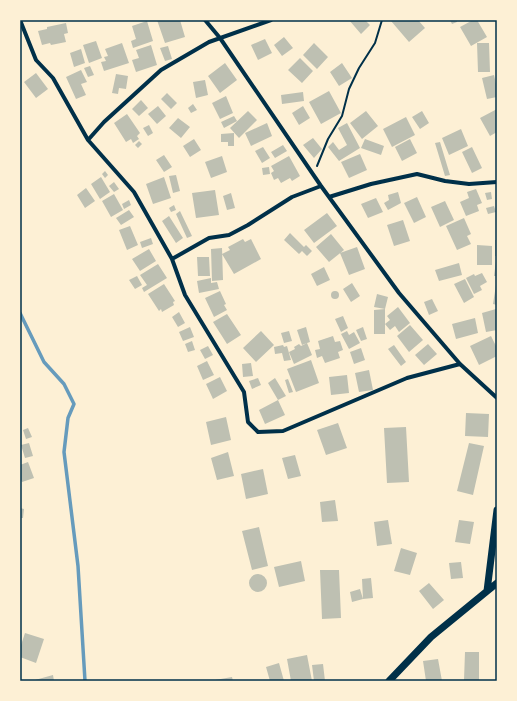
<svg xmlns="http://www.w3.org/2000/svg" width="517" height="701" font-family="'Fira Sans Condensed',sans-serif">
<rect width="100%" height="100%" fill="#fdf0d5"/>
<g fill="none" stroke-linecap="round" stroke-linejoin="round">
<!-- stream -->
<path stroke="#669bbc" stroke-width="3.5" d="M20,313L44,362L64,384L74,404L68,418L64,452L78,566L85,681"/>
</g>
<!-- building -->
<path fill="#bec0b2" d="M157,20H180L185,37L165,43Z
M349,20H365L370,25L361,34Z
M393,20H418L425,28L409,42L391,21Z
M450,20H457V22L452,24Z
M473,20H477L487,37L471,46L460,27Z
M147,21L153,41L133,48L131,41L136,39L132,26Z
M66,23L68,33L64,34L66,42L51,45L50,43L42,45L38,31L47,29V27Z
M284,37L293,48L282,56L274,45Z
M265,39L272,53L258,60L251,45Z
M96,41L102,58L89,63L83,45Z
M122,43L129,63L104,71L101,62L106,61L104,57L108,56L105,49Z
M314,43L328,57L317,69L303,55Z
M477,43H489L490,72H478Z
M151,45L157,65L136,72L132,60L139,58L136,50Z
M168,46L172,59L165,61L160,48Z
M81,49L85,63L74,67L70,53Z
M300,58L313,71L302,83L288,70Z
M225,63L237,80L220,93L208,76Z
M342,63L352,78L339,86L330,72Z
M90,66L94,75L88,77L84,68Z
M81,70L87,82L81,84L86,95L76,99L66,77Z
M36,73L48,89L36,98L24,82Z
M116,74L128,76L126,89L119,88L118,94L112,93Z
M494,75L497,88V97L487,99L482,78Z
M205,80L208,95L196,98L193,82Z
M329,91L341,113L321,124L309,102Z
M303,92L304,101L282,104L281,95Z
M167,93L177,103L171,109L161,99Z
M226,96L233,113L220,119L212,103Z
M141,100L148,108L139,116L132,109Z
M193,104L197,110L191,113L188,108Z
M158,106L166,116L157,124L148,114Z
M303,106L310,118L299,125L292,113Z
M497,109V132L490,136L480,118Z
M248,111L257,120L239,138L230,128Z
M366,111L378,126L362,139L350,123Z
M422,111L429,123L420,129L412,117Z
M127,114L140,133L137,136L139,139L133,143L131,139L126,142L114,123Z
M234,116L237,121L224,128L221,122Z
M406,117L415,135L392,147L383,129Z
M178,118L190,127L181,138L169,128Z
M267,123L272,136L251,146L245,133Z
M347,123L360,148L339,161L328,147L333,142L339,150L347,145L338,128Z
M149,125L153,133L148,136L143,128Z
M461,129L468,146L449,155L442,138Z
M234,133V146H228V142H221V134Z
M313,138L322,149L314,158L303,145Z
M194,139L201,150L190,157L183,146Z
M365,139L384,146L381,155L361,148Z
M410,139L417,153L402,161L395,147Z
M139,141L142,144L138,148L135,145Z
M440,142L450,175L445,176L435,143Z
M283,145L287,151L275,158L271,152Z
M263,147L270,158L262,163L255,151Z
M472,147L482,168L472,173L462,152Z
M360,154L367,170L349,178L341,162Z
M164,155L172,167L164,172L156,160Z
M222,156L227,172L211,178L205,162Z
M289,156L300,176L292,181L290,178L281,183L278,178L274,180L271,173L274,171L271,166Z
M269,167L270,174L263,175L262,168Z
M105,171L108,175L105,178L102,174Z
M176,175L180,191L173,193L169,176Z
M101,177L110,192L100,199L91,184Z
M164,177L171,198L153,204L146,184Z
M114,182L119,189L114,192L109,186Z
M86,188L95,201L85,208L77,195Z
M476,189L482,203L477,205L479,211L466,216L460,202L469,198L467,192Z
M215,190L219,215L196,218L192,193Z
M398,192L401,203L388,210L384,203L389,200L388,195Z
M491,192L492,199L487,200L485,193Z
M231,193L235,208L227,210L223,196Z
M114,194L123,210L111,217L102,201Z
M417,197L426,217L414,223L404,203Z
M376,198L383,212L368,218L361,204Z
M129,200L131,205L124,209L122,204Z
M445,201L454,220L440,227L431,207Z
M174,205L176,210L171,212L169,208Z
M494,206L496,212L488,214L486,208Z
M129,210L134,217L121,225L116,218Z
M180,211L192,236L187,238L176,214Z
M327,213L337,226L314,243L304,230Z
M169,216L183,238L176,243L162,221Z
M464,218L471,234L467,236L471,244L457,250L446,226Z
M403,220L410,241L394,246L387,225Z
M130,226L138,245L127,250L119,230Z
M290,233L304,247L306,245L312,251L307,256L302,251L299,254L284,240Z
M331,234L344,250L329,262L316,247Z
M151,238L153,244L142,248L140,242Z
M243,239L245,242L251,239L261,259L234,274L222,254L230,250L228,247Z
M495,240H497V256H495Z
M477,245L492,246V265H477Z
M357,247L365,269L349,275L340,253Z
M222,248L223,280L212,281L211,249Z
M149,249L156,261L140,271L132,259Z
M197,257H209L210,276H198Z
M496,261H497V276H494Z
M459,263L462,275L439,281L435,270Z
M158,264L167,278L144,292L142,288L147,285L140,275Z
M324,267L330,280L317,286L311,274Z
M482,273L487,282L480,286L482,290L474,294L466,278L474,274L475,276Z
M137,276L142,285L135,289L129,280Z
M211,278V283L217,282L219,289L199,293L197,281Z
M465,279L474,297L464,303L454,284Z
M352,283L360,296L351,302L343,289Z
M164,284L175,301L173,302L174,305L162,312L161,309L159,311L148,294Z
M496,285H497V305L493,304Z
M331 295a4 4 0 1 1 8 0a4 4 0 1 1-8 0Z
M220,291L226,304L224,305L227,310L214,317L205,298Z
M377,294L388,297L385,309L374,307Z
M432,299L438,311L429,315L424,302Z
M398,307L410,323L399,332L395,326L390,330L385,324L390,320L387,316Z
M385,309V334H374V310Z
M496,309L497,330L486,332L482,313Z
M179,312L185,323L178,327L172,317Z
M227,314L241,335L227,344L213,322Z
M343,316L348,328L341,332L335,319Z
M475,318L478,333L456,339L452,324Z
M410,325L423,340L409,352L397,336Z
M190,327L194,337L183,341L179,332Z
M306,327L310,342L307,343L312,355L294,364L289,352L295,349L294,347L299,344L301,346L307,343L302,345L297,330Z
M363,327L367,339L361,341L356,330Z
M261,331L274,345L256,362L243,348Z
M289,331L292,341L284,343L281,333Z
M347,331L349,335L354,332L360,343L349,349L341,334Z
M333,336L335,342L340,341L343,350L338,352L340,358L325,363L322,356L317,358L315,350L320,349L318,341Z
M491,336L497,348V356L479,365L470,346Z
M192,341L195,350L188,352L185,344Z
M428,344L437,354L424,365L415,355Z
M283,345L284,347L287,346L291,360L284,361L282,353L275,354L274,347Z
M394,345L406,362L401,366L388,349Z
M208,346L213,355L205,359L200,350Z
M361,348L365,360L354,364L350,352Z
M311,360L319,383L296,392L287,369Z
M207,361L214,375L203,380L197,366Z
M251,363L253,376L243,377L242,364Z
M369,370L373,390L359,392L355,373Z
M347,375L349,393L331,395L329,377Z
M220,377L227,391L213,399L206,384Z
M258,378L261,385L252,389L249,381Z
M275,378L286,396L278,400L268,383Z
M288,379L293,392L289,393L285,380Z
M278,400L285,415L265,424L259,410Z
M466,413L489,414L488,437L465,436Z
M226,417L231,440L211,445L206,422Z
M338,423L347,448L326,455L317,430Z
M406,427L409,482L387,483L384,428Z
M28,428L32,437L26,439L23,430Z
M29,443L33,456L25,458L21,445Z
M469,443L484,446L473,495L457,491Z
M228,452L234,476L217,480L211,458Z
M295,455L301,476L288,479L282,458Z
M28,462L34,478L22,482L20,478V465Z
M263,469L268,494L246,499L241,474Z
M335,500L338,521L322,522L320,502Z
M20,508L24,509L23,518H20Z
M388,520L392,544L377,546L374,522Z
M459,520L474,522L470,544L455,542Z
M259,527L268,566L252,570L242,531Z
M401,548L417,553L410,575L394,571Z
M301,561L305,581L279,587L274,567Z
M461,562L463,578L451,579L449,563Z
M320,570H339L341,618L322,619Z
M249 583a9 9 0 1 1 18 0a9 9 0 1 1-18 0Z
M371,578L373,598L363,599L362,579Z
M429,583L444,600L433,609L419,591Z
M360,589L363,599L352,602L350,592Z
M25,633L44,639L36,663L20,657V648Z
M465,652H479V680H464Z
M307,655L312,681H291L287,659Z
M438,659L442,681H426L423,661Z
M279,663L284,681H270L266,667Z
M323,664L325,681H314L312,665Z
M53,675L54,681H36L35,680Z
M232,677L233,681H215V680Z"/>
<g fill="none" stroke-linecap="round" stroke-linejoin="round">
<!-- path -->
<path stroke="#003049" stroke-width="2" d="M317,166L328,139L342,116L349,89L359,68L375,43L382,20"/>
<!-- minor -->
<path stroke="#003049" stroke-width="4" d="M20,20L36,60L53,78L88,140L134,192L172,259L185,295L244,392L248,422L258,432L283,431L407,378L460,364
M205,20L220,38L321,186L399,293L460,364L497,398
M88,140L104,122L161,70L209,42L271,20
M329,197L371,184L417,174L445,181L469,184L497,182
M172,259L209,238L229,235L248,225L292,197L321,186"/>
<!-- tertiary -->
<path stroke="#003049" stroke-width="7" d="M487,591L497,510
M389,681L431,637L497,583"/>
</g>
<!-- border -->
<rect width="517" height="701" fill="none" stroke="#fdf0d5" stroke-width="42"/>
<rect x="21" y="21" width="475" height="659" fill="none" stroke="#003049" stroke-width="1.5"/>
</svg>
